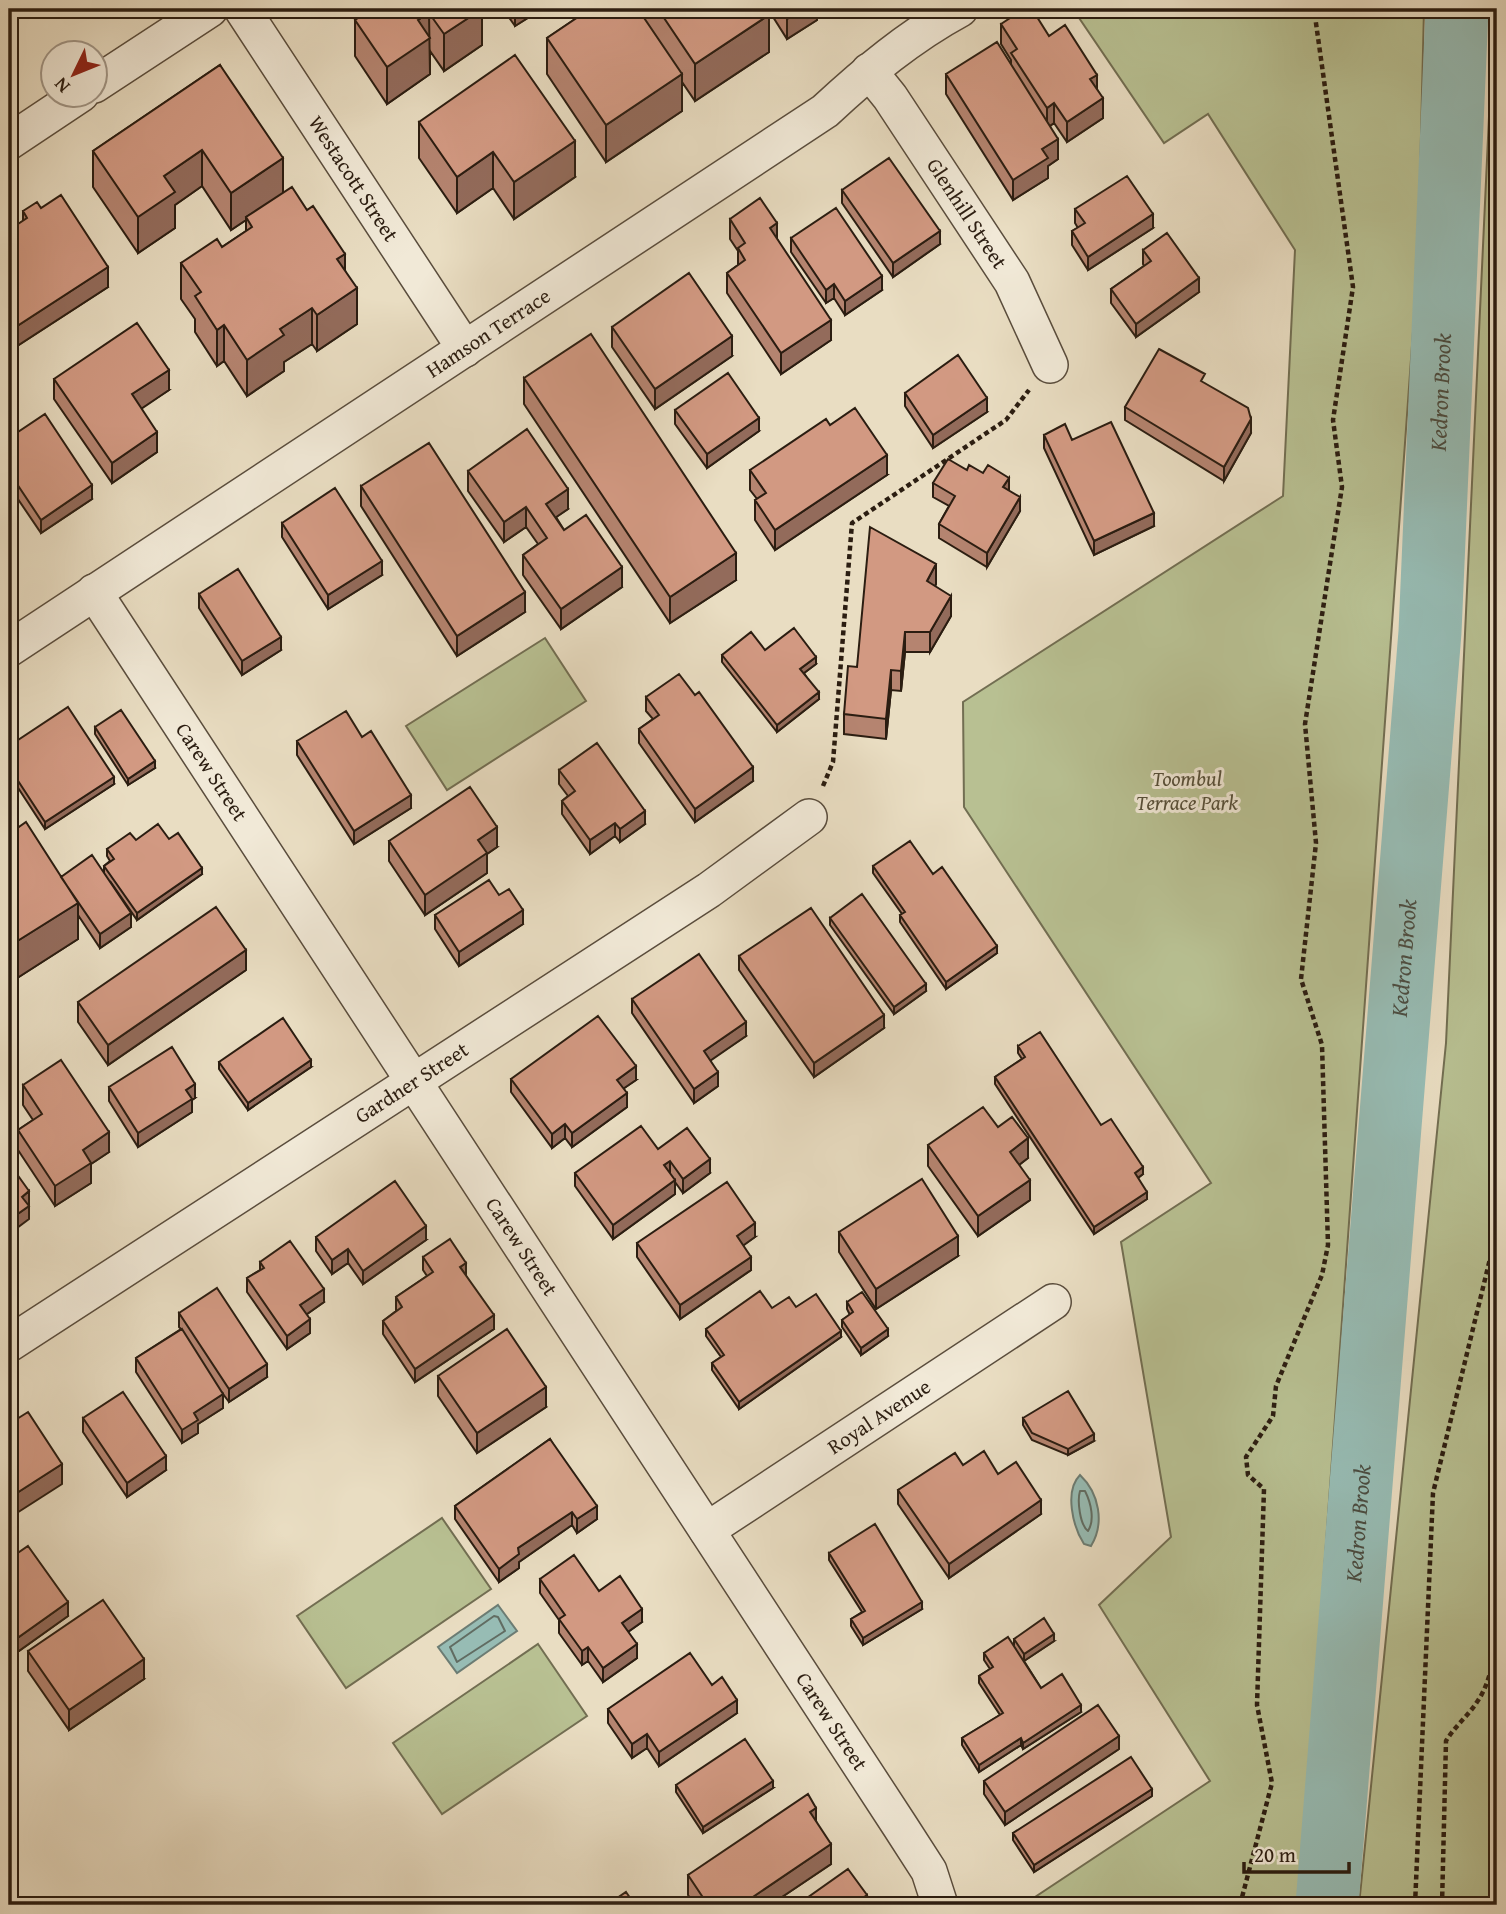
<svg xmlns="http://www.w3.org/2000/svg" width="1506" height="1914" font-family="'Gentium Book Plus',serif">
<rect width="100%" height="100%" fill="#e9ddc2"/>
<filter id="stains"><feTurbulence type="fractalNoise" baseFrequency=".00286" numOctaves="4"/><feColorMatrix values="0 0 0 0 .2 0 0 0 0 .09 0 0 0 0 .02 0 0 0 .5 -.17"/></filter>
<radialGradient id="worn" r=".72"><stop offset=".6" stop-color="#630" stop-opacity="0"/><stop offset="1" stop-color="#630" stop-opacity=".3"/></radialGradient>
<!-- green -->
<path fill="#b8c092" stroke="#726e52" stroke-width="2" d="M1073,9H1424L1418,262L1300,1905H1023L1210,1781L1099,1605L1171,1537L1121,1242L1211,1183L964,807L963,702L1283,496L1295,250L1208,114L1164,143Z
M1494,9H1497V1905H1359L1446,1043Z
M545,638L586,701L447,790L406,726Z
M442,1518L491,1589L346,1688L297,1616Z
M538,1644L587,1716L442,1814L393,1743Z"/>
<!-- water -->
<path fill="#97bcb4" stroke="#6c7c73" stroke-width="2" d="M1080,1475C1099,1493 1105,1523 1091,1546L1084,1544C1073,1527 1064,1491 1080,1475Z
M498,1605L517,1631L457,1673L438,1647Z"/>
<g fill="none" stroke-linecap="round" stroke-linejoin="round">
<!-- shore -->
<path stroke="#616c62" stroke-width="2" d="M1080,1491H1085C1091,1503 1095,1520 1088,1531C1080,1525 1077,1501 1080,1491Z
M494,1616L498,1617L505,1631L457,1662L450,1647Z"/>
<!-- river -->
<path stroke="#97bcb4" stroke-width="63" id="s1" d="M1327,1905L1430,632L1457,9"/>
<!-- minor casing -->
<g stroke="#5a4d3d" stroke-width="38">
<g id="minor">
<path id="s2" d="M242,9L465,349"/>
<path id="s3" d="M869,71L890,97L1012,282L1050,365"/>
<path d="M94,85L210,9"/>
<path d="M9,142L81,94"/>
<path id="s4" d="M94,592L900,1826L929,1871L940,1905"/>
<path id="s5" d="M9,649L825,111C867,72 910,36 960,9"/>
<path id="s6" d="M9,1344L709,890L809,817"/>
<path id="s7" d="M707,1530L1053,1302"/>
</g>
</g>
<!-- path -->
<path stroke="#2b1d11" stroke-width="4.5" stroke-dasharray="5 3.5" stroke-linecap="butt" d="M823,786L833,762L852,523L1006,420L1029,390
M1489,1682L1497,1676
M1240,1905L1272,1783L1257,1705L1264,1489L1248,1475L1246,1457L1273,1416L1276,1386L1322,1275L1328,1245L1322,1045L1301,979L1316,843L1305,724L1342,487L1333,420L1353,287L1314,9
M1415,1905L1433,1493L1497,1230
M1442,1905L1446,1741C1455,1726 1468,1716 1477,1702C1489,1685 1492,1665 1497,1645"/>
<!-- minor -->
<use href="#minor" stroke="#f1e9d7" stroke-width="35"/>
</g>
<!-- wall -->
<path fill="#b58470" stroke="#2b1d11" stroke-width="2" d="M482,9V45L444,71L430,51V74L387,104L355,56V20Z
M503,9H542L515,26Z
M590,9H764L769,52L695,101L682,82V111L606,162L547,74V38Z
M768,9H821L817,11V20L787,39Z
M1001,24L1049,36L1097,89L1103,118L1067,142L1054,123L1050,126L1058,159L1048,166V178L1013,200L946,94V74L1011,65V60L1001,44Z
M220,65L283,193L345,270L357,324L317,351L312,344L284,362V371L247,396L224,361L217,366L195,332V319L181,299V263L222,247L246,231V220L231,230L202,186L175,205V228L138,253L93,187V151Z
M419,122L575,177L514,219L493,188L457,213L419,158Z
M842,190L940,244L893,277L842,203Z
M41,208L108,287L14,348L9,340V230L23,221V211Z
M1075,209L1153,228L1088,270L1072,245V231L1078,228L1075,223Z
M730,219L777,239L831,340L781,374L727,293V273L738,265V251L730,239Z
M791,238L882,290L845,315L834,298L826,303L791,252Z
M1143,250L1199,292L1136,337L1111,303V289L1144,266L1143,264Z
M612,327L732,356L655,409L612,347Z
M524,378L736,580L670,623L524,404Z
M54,379L169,390L141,408L157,452L112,483L54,399Z
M1205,384L1251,433L1224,481L1125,420V407Z
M905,393L987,412L933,448L905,406Z
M675,410L759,431L707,468L675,424Z
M1044,435L1072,440L1154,526L1094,555L1044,448Z
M9,438L92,499L41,533L9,486Z
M750,470L887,475L775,550L755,520V500L757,499L750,490Z
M967,470L1020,511L987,567L939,538V524L949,506L933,497V483Z
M468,471L568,509L556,517L564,530L622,587L561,629L523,575V555L538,544L526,527L504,542L468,491Z
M361,486L525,612L457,656L361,506Z
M282,523L382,575L328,609L282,537Z
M936,584L935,586L951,616L930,652H905L901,691L891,690L886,739L844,734V714L857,667Z
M199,594L281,650L242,675L199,608Z
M765,650L816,664L804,673L819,699L777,732L722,662V655Z
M646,697L753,781L695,822L639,743V729L653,719L646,711Z
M95,727L155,768L128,785L95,734Z
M362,737L411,808L354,844L297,755V741Z
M9,746L114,784L45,829L9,774Z
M559,770L645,824L620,842L615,836L590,854L562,814V801L568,796L559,784Z
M9,796L10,833L61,877L104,872V866L110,861L107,856V849L136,840L169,839L202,874L137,920L110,881L131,927L100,948L78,915V939L11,982L9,979Z
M389,841L497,847L487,854V873L425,915L389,861Z
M873,866L933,874L997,953L946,989L900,922V915L902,914L873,873Z
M499,895L523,924L459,966L435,929V915Z
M830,918L926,991L894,1014L830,925Z
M739,956L884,1028L814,1077L739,970Z
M246,970L108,1065L78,1022V1002Z
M632,999L746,1036L710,1060L718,1086L694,1103L632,1013Z
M1018,1046L1101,1125L1143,1174L1138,1178L1147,1199L1094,1234L995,1084V1077L1022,1059L1018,1053Z
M219,1062L311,1067L248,1110L219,1069Z
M511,1079L636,1080L624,1088L627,1107L572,1147L565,1138L552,1148L511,1092Z
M23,1085L109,1152L91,1164V1183L55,1206L18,1150V1130L33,1120L23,1105Z
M109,1087L195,1098L192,1100V1112L138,1147L109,1101Z
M998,1127L1028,1158L1019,1165L1030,1200L978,1236L928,1166V1145Z
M658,1149L710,1173L683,1193L675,1182V1194L613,1239L575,1186V1173Z
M839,1232L958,1256L876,1309L839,1252Z
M316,1237L426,1240L363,1284L348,1263L332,1274L316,1251Z
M755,1237L743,1245L751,1270L680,1319L637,1257V1243Z
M423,1257L466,1276L494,1329L415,1382L383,1334V1321L396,1311V1297L427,1276L423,1270Z
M260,1262L324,1302L307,1314L310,1333L287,1349L247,1292V1278L260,1270Z
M847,1302L888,1336L861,1355L842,1327V1320L850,1315L847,1309Z
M772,1308L841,1337L739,1409L712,1370V1363L721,1357L706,1336V1329Z
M179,1313L267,1377L229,1402L223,1394V1408L198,1424V1433L182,1443L136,1372V1358L181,1329L179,1327Z
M438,1376L546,1407L477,1453L438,1396Z
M83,1418L166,1470L127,1497L83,1432Z
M1023,1418L1094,1441L1068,1455L1032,1440L1023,1425Z
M550,1439L597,1519L577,1533L572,1525L519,1562V1568L499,1582L455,1519V1506Z
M963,1465L998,1474L1041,1514L949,1578L898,1504V1490Z
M829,1553L922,1609L863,1645L851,1626V1619L862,1612L829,1560Z
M9,1559L68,1616L16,1653L9,1643Z
M540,1579L599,1591L642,1622L628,1632L637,1658L603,1682L588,1661L582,1665L559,1633V1620L540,1593Z
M1014,1639L1054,1641L1024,1661L1041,1688L1081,1712L1023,1749L1021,1745L979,1772L962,1745V1738L1000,1715L979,1683V1676L990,1669L984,1660V1653L1014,1645Z
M28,1651L144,1679L69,1730L28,1671Z
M712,1685L737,1713L659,1766L647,1748L632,1758L608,1723V1709Z
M1119,1749L1005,1825L984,1794V1781Z
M676,1785L773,1788L703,1833L676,1792Z
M1152,1796L1034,1872L1013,1840V1833Z
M816,1821L831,1864L770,1905H695L688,1895V1875Z"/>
<!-- shaded-wall -->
<path fill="#936b5b" stroke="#2b1d11" stroke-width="2" d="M482,9V45L444,71V34Z
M521,9H542L515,26V13Z
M804,9H821L817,11V20L787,39V19Z
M429,13L430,74L387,104V67L418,20Z
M769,15V52L695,101V64Z
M682,74V111L606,162V125Z
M1097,75V95L1090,79Z
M1103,98V118L1067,142V122Z
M1054,103V123L1047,128V108Z
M1058,139V159L1048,166V178L1013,200V180L1042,149Z
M575,141V177L514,219V182Z
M202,150V186L175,205V228L138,253V217L164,176Z
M493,152V188L457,213V177Z
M283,158V195L246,217V220L231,230V193Z
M1153,214V228L1088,270V257Z
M777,223V243L770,228Z
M940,231V244L893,277V263Z
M345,254V290L337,259Z
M108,267V287L14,348V328Z
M882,276V290L845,315V301Z
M1199,278V292L1136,337V324Z
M834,284V298L826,303V290Z
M357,288V324L317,351V315Z
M312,308V344L284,362V371L247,396V360L280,329Z
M831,320V340L781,374V353Z
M224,325V361L217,366V330Z
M732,336V356L655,409V389Z
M169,370V390L132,415V394Z
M987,398V412L933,448V435Z
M759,418V431L707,468V454Z
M1251,419V433L1224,481V467Z
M157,432V452L112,483V463Z
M887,455V475L775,550V530Z
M1009,478V491L1003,487Z
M92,485V499L41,533V520Z
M568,489V509L546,524V504Z
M1020,497V511L987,567V553Z
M526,507V527L504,542V522Z
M1154,513V526L1094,555V541Z
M12,529V549L9,551V531Z
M736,553V580L670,623V597Z
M382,561V575L328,609V595Z
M936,564V584L927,601V581Z
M622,567V587L561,629V609Z
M525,592V612L457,656V636Z
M951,596V616L930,652V632Z
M905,632V652L901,691V671Z
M281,637V650L242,675V661Z
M816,657V664L800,676V669Z
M891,670V690L886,739V719Z
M819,692V699L777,732V725Z
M155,761V768L128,785V779Z
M753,767V781L695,822V809Z
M114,777V784L45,829V822Z
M411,795V808L354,844V831Z
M10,799V835L9,836V800Z
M645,811V824L620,842V829Z
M615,823V836L590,854V840Z
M497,827V847L487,854V873L425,915V895L478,840Z
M202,868V874L137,920V913Z
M78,903V939L11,982V945Z
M523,910V924L459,966V952Z
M131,913V927L100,948V934Z
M997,946V953L946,989V982Z
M246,950V970L108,1065V1045Z
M926,984V991L894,1014V1007Z
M884,1015V1028L814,1077V1063Z
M746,1022V1036L704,1065V1051Z
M311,1060V1067L248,1110V1103Z
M636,1066V1080L617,1093V1080Z
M718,1072V1086L694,1103V1089Z
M195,1084V1098L192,1100V1112L138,1147V1133L186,1090Z
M627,1093V1107L572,1147V1133Z
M565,1124V1138L552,1148V1134Z
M109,1132V1152L91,1164V1183L55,1206V1186L83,1150Z
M1028,1138V1158L1010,1172V1152Z
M710,1159V1173L683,1193V1179Z
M670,1161V1175L664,1165Z
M1143,1167V1174L1135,1180V1173Z
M675,1180V1194L613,1239V1225Z
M1030,1180V1200L978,1236V1216Z
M29,1191V1205L22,1210V1197Z
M1147,1192V1199L1094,1234V1227Z
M29,1206V1219L9,1234V1220Z
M755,1223V1237L737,1250V1236Z
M426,1226V1240L363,1284V1271Z
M958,1236V1256L876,1309V1289Z
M348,1249V1263L332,1274V1260Z
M751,1257V1270L680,1319V1305Z
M466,1263V1276L460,1267Z
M324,1289V1302L300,1319V1305Z
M494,1315V1329L415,1382V1369Z
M310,1319V1333L287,1349V1336Z
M888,1329V1336L861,1355V1348Z
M841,1331V1337L739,1409V1402Z
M267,1364V1377L229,1402V1389Z
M546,1387V1407L477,1453V1433Z
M223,1394V1408L198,1424V1433L182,1443V1430L194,1413Z
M1094,1434V1441L1068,1455V1449Z
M166,1456V1470L127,1497V1483Z
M62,1464V1484L9,1518V1498Z
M1041,1500V1514L949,1578V1564Z
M597,1506V1519L577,1533V1519Z
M572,1512V1525L519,1562V1568L499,1582V1569L518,1548Z
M68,1602V1616L16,1653V1639Z
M922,1602V1609L863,1645V1638Z
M642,1609V1622L622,1636V1623Z
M1054,1634V1641L1024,1661V1654Z
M637,1644V1658L603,1682V1668Z
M588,1647V1661L582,1665V1651Z
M144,1659V1679L69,1730V1710Z
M737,1700V1713L659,1766V1752Z
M1081,1705V1712L1023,1749V1743Z
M647,1734V1748L632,1758V1744Z
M1119,1736V1749L1005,1825V1812Z
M1021,1738V1745L979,1772V1765Z
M773,1781V1788L703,1833V1827Z
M1152,1789V1796L1034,1872V1865Z
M816,1808V1828L810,1812Z
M831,1844V1864L770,1905H741Z
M867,1895V1905H853Z"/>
<!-- building -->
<path fill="#d29982" stroke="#2b1d11" stroke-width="2" d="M372,9H482L444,34L429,13L418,20L430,38L387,67L355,20Z
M512,9H521L515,13Z
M590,9H638L682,74L606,125L547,38Z
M658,9H764L769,15L695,64Z
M781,9H804L787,19Z
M1024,9H1032L1049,36L1065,25L1097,75L1090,79L1103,98L1067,122L1054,103L1047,108L1011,53L1017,49L1001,24Z
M997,42L1058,139L1042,149L1048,158L1013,180L946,74Z
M515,55L575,141L514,182L493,152L457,177L419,122Z
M220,65L283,158L231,193L202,150L164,176L175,192L138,217L93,151Z
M889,158L940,231L893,263L842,190Z
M1127,176L1153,214L1088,257L1072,231L1085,223L1075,209Z
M292,187L307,210L313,206L345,254L337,259L357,288L317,315L312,308L280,329L284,335L247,360L224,325L217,330L195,296L201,292L181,263L217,239L222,247L252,227L246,217Z
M61,195L108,267L14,328L9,320V230L27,218L23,211L37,202L41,208Z
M760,198L777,223L770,228L831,320L781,353L727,273L745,260L738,248L745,243L730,219Z
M836,208L882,276L845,301L834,284L826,290L791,238Z
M1167,233L1199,278L1136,324L1111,289L1151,261L1143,250Z
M689,273L732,336L655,389L612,327Z
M137,323L169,370L132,394L157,432L112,463L54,379Z
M591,334L736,553L670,597L524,378Z
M1159,349L1205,374L1201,381L1248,408L1251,419L1224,467L1125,407Z
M958,355L987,398L933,435L905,393Z
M728,373L759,418L707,454L675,410Z
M855,408L887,455L775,530L755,500L766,493L750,470L826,419L830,425Z
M45,414L92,485L41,520L9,472V438Z
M1111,422L1154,513L1094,541L1044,435L1065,424L1072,440Z
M527,429L568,489L546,504L564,530L586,515L622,567L561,609L523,555L547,538L526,507L504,522L468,471Z
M429,443L525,592L457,636L361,486Z
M948,459L967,470L969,465L983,473L988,465L1009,478L1003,487L1020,497L987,553L939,524L955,496L933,483Z
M335,488L382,561L328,595L282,523Z
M870,527L936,564L927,581L951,596L930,632H905L901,671L891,670L886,719L844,714L848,666L857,667Z
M238,569L281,637L242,661L199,594Z
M794,628L816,657L800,669L819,692L777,725L722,655L751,632L765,650Z
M679,674L695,695L699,692L753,767L695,809L639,729L659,715L646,697Z
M68,707L114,777L45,822L9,767V746Z
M121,710L155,761L128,779L95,727Z
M346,711L362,737L371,731L411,795L354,831L297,741Z
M597,743L645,811L620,829L615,823L590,840L562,801L575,791L559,770Z
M470,787L497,827L478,840L487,853L425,895L389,841Z
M26,822L78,903L11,945L9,942V834Z
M158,824L169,839L178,833L202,868L137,913L104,866L114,859L107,849L130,833L136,840Z
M910,841L933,874L942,867L997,946L946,982L900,915L905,912L873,866Z
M92,855L131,913L100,934L61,877Z
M489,880L499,895L509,889L523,910L459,952L435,915Z
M862,894L926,984L894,1007L830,918Z
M216,907L246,950L108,1045L78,1002Z
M811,908L884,1015L814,1063L739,956Z
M699,954L746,1022L704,1051L718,1072L694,1089L632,999Z
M598,1016L636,1066L617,1080L627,1093L572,1133L565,1124L552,1134L511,1079Z
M283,1018L311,1060L248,1103L219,1062Z
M1040,1032L1101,1125L1111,1119L1143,1167L1135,1173L1147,1192L1094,1227L995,1077L1025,1057L1018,1046Z
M172,1047L195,1084L186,1090L192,1099L138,1133L109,1087Z
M61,1060L109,1132L83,1150L91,1163L55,1186L18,1130L42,1114L23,1085Z
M983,1107L998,1127L1012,1117L1028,1138L1010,1152L1030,1180L978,1216L928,1145Z
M641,1126L658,1149L687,1128L710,1159L683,1179L670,1161L664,1165L675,1180L613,1225L575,1173Z
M9,1163L29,1191L22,1197L29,1206L9,1220Z
M922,1179L958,1236L876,1289L839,1232Z
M395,1181L426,1226L363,1271L348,1249L332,1260L316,1237Z
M727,1182L755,1223L737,1236L751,1257L680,1305L637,1243Z
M450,1239L466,1263L460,1267L494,1315L415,1369L383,1321L402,1307L396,1297L433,1272L423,1257Z
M290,1241L324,1289L300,1305L310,1319L287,1336L247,1278L264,1268L260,1262Z
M217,1288L267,1364L229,1389L179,1313Z
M760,1291L772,1308L789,1297L796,1307L816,1294L841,1331L739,1402L712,1363L724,1355L706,1329Z
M862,1292L888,1329L861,1348L842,1320L853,1312L847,1302Z
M182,1329L223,1394L194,1413L198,1420L182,1430L136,1358Z
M507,1329L546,1387L477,1433L438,1376Z
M1068,1391L1094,1434L1068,1449L1032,1433L1023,1418Z
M123,1392L166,1456L127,1483L83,1418Z
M28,1412L62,1464L9,1498V1424Z
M550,1439L597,1506L577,1519L572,1512L518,1548L519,1554L499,1569L455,1506Z
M984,1451L998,1474L1016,1462L1041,1500L949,1564L898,1490L955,1453L963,1465Z
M875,1524L922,1602L863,1638L851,1619L865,1611L829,1553Z
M28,1546L68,1602L16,1639L9,1629V1559Z
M574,1555L599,1591L620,1576L642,1609L622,1623L637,1644L603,1668L588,1647L582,1651L559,1619L565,1615L540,1579Z
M103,1600L144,1659L69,1710L28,1651Z
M1044,1618L1054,1634L1024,1654L1014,1639Z
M1008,1637L1041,1688L1062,1674L1081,1705L1023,1743L1021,1738L979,1765L962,1738L1003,1713L979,1676L993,1667L984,1653Z
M690,1653L712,1685L722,1677L737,1700L659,1752L647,1734L632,1744L608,1709Z
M1098,1705L1119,1736L1005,1812L984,1781Z
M745,1739L773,1781L703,1827L676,1785Z
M1131,1757L1152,1789L1034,1865L1013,1833Z
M808,1794L816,1808L810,1812L831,1844L741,1905H708L688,1875Z
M848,1869L867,1895L853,1905H797Z
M626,1892L635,1905H607Z"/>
<g text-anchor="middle" stroke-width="6" stroke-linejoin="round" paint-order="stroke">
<!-- street labels -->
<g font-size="21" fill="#2b1d11" stroke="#f1e9d7">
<text dy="7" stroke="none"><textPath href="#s2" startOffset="203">Westacott Street</textPath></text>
<text dy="7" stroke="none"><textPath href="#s3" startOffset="173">Glenhill Street</textPath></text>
<text dy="7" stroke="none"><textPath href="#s5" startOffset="574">Hamson Terrace</textPath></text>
<text dy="7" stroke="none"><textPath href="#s4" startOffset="215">Carew Street</textPath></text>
<text dy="7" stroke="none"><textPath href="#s6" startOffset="480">Gardner Street</textPath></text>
<text dy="7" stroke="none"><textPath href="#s4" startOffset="782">Carew Street</textPath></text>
<text dy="7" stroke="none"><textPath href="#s7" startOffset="206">Royal Avenue</textPath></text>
<text dy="7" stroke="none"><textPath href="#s4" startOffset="1349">Carew Street</textPath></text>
</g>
<!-- park labels -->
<g font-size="21" font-style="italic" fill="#554e38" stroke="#f1e9d7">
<text x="1187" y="786">Toombul<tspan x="1187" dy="24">Terrace Park</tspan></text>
</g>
<!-- water labels -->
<g font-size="23" font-style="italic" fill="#4b4d42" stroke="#f1e9d7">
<text dy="8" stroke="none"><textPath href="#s1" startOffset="1517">Kedron Brook</textPath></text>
<text dy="8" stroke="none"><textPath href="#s1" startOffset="950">Kedron Brook</textPath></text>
<text dy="8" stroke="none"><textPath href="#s1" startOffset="383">Kedron Brook</textPath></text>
</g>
</g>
<!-- margin -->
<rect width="1506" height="1914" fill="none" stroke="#e9ddc2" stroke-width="35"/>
<rect x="10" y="10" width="1485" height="1893" fill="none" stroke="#2b1d11" stroke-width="3.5"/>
<rect x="18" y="18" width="1471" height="1879" fill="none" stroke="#2b1d11" stroke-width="2"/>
<!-- north arrow -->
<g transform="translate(74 74) rotate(227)"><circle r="33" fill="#f1e9d7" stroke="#a29788" stroke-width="2"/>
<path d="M0-5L12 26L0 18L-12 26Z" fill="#8f2418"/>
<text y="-10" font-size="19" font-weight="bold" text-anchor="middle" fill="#2b1d11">N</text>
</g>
<!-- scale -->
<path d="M1244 1862v10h105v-10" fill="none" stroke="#2b1d11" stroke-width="3.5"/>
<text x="1254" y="1862" font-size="21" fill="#2b1d11" stroke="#f1e9d7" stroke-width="5" paint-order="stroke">20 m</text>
<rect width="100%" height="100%" filter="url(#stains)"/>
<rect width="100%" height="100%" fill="url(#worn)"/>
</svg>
